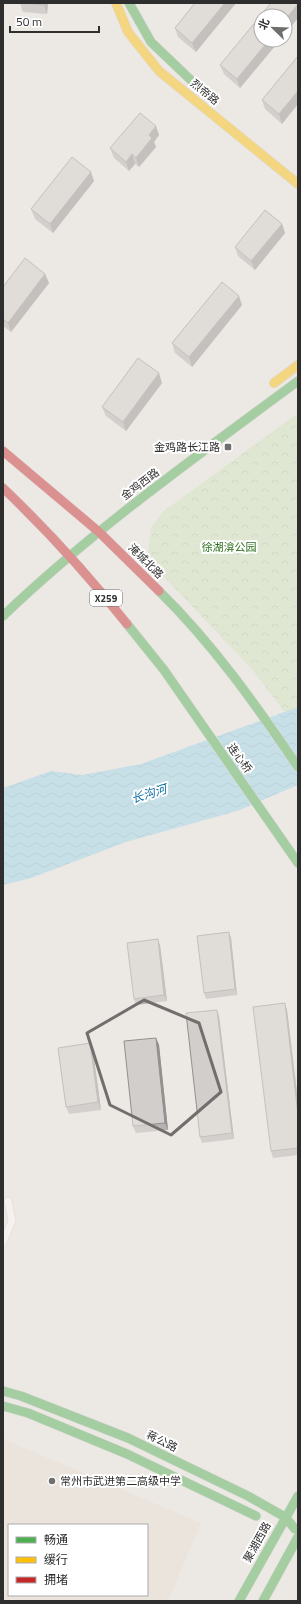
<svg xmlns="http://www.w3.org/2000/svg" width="301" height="1604" font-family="'Titillium Web','Noto Sans SC',sans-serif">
<defs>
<pattern id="park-crowns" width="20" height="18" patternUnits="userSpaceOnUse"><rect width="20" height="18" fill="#cee6be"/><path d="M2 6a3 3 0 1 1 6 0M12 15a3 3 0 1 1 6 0" fill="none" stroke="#b1c6a4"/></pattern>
<pattern id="water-waves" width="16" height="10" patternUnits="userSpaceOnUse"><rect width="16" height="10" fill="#99d6ec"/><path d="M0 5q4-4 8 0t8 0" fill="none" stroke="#84b8cb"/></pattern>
</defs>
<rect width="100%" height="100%" fill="#ece8e4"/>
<!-- education -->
<path fill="#e6e0d3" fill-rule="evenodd" d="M3,1439L201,1523L168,1601H3ZM9,1525H147V1595H9Z"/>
<!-- park -->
<path fill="url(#park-crowns)" d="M298,413V729L250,667L147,559L151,527L164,511Z"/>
<!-- water -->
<path fill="url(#water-waves)" d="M298,707V785L237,811L126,842L31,878L3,885V788L51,771L82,775L141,764Z"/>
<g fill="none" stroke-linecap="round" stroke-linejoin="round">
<!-- lane casing -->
<g stroke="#c5c4c5" stroke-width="8">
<path id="lane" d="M3,1242L12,1221L8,1201"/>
</g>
<!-- fast casing -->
<g stroke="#c5c4c5" stroke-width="10">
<path id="fast" d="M129,3L151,42L196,85
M159,591C213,644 256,705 298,767
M3,616C94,529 197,456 298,381
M127,624L164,670L298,863
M3,1391L21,1396L128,1438L248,1496L285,1517L295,1529
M3,1406L28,1413L127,1454L256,1516
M239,1601L298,1496
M263,1601L298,1537"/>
</g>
<!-- slow casing -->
<g stroke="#c5c4c5" stroke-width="10">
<path id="slow" d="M116,3L128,32L159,71L298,184
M274,383L298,365"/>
</g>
<!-- jam casing -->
<g stroke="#c5c4c5" stroke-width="10">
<path id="jam" d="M3,451L99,532L159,591
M3,488C47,530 89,576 127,624"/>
</g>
<!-- lane -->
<use href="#lane" stroke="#fcfcfb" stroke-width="7"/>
<!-- fast -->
<use href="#fast" stroke="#4caf50" stroke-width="9"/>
<!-- slow -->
<use href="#slow" stroke="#ffc107" stroke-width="9"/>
<!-- jam -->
<use href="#jam" stroke="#c62828" stroke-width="9"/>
</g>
<!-- wall -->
<path fill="#b4b1af" d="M20,3H48L47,14L23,12Z
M195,3H236L196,52L178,37L175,28Z
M298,3V18L285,34V16L261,40H280L240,88L224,74L220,65Z
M298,56L282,124L265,109L262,100Z
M159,135L154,142L156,147L139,167L135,164L129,171L114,158L110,148Z
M94,181L53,233L35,219L31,209Z
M282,224L285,233L255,270L238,256L235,247Z
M45,274L49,283L11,332L3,326V287Z
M242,305L192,367L175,353L172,343Z
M162,383L126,431L106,416L102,407Z
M231,938L237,995L206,999L204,993Z
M160,945L167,1001L136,1005L134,999Z
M287,1010L298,1101V1155L273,1158L271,1151Z
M219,1016L234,1139L202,1143L200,1137Z
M156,1038L159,1045L168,1130L136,1133L133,1126Z
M93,1051L101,1110L69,1114L66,1107Z"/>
<!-- shaded-wall -->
<path fill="#92908e" d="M44,3H48L47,14L44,5Z
M225,3H236L196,52L192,43Z
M298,4V18L285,34V20Z
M269,40H280L240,88L237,79Z
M298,91V104L282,124L279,114Z
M156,126L159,135L154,142L156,147L139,167L136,158L149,135Z
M132,154L135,164L129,171L126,162Z
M91,172L94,181L53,233L50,224Z
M282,224L285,233L255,270L251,261Z
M45,274L49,283L11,332L8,323Z
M239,296L242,305L192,367L189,357Z
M159,373L162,383L126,431L123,422Z
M229,932L231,938L237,995L235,989Z
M158,939L160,945L167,1001L164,995Z
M285,1003L287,1010L298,1101V1115Z
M217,1010L219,1016L234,1139L232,1133Z
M156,1038L159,1045L168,1130L165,1123Z
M90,1043L93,1051L101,1110L98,1102Z"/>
<!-- building -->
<path fill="#d1cecb" stroke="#92908e" d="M24,3H44V5Z
M195,3H225L192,43L175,28Z
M271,3H298V4L285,20V16H261V40H269L237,79L220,65Z
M298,56V91L279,114L262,100Z
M140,113L156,126L149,135L152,138L136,158L132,154L126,162L110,148Z
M72,157L91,172L50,224L31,209Z
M265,210L282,224L251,261L235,247Z
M25,258L45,274L8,323L3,319V287Z
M222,282L239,296L189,357L172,343Z
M138,358L159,373L123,422L102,407Z
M229,932L235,989L204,993L197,936Z
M158,939L164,995L134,999L127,943Z
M285,1003L298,1115V1148L271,1151L253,1007Z
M217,1010L232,1133L200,1137L186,1013Z
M156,1038L165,1123L133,1126L124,1041Z
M90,1043L98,1102L66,1107L58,1048Z"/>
<!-- marked area -->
<path d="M0 0H301V1604H0ZM144,1000L199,1023L221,1092L171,1135L110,1105L87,1033Z" fill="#ece8e4" fill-opacity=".55" fill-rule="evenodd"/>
<path fill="none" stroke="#706f6e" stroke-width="3" stroke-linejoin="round" d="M144,1000L199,1023L221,1092L171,1135L110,1105L87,1033Z"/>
<!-- markers -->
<g fill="#706f6e" stroke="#fff" stroke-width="1.5">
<rect x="224" y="443" width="8" height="8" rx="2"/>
<circle cx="52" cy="1481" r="4"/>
</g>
<g text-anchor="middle" stroke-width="4" stroke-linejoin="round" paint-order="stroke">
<!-- shield labels -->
<rect fill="#fff" stroke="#6d6d6d" stroke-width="1" x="90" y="590" width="32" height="16" rx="3"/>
<g font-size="10" font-weight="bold" fill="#2e2e2e">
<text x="106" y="602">X259</text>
</g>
<!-- street labels -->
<g font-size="11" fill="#2e2e2e" stroke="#fff">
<text transform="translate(205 92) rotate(39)" y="4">烈帝路</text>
<text transform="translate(140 484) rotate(-37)" y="4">金鸡西路</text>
<text transform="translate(146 561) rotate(45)" y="4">淹城北路</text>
<text transform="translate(240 758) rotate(54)" y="4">连心桥</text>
<text transform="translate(162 1441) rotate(26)" y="4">蒋公路</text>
<text transform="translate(257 1542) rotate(-61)" y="4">聚湖西路</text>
</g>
<!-- poi labels -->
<g font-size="11" fill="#2e2e2e" stroke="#fff" text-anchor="end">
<text x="220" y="451">金鸡路长江路</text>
<text x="60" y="1485" text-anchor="start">常州市武进第二高级中学</text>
</g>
<!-- park labels -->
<g font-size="11" fill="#2c6e1b" stroke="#fff">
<text x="229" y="551">徐湖渰公园</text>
</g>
<!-- water labels -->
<g font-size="12" font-style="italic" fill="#0d6fa3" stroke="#fff">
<text transform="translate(149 794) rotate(-17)" y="4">长沟河</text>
</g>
</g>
<!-- border -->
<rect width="301" height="1604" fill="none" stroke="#2e2e2e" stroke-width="8"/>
<!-- legend -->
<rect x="8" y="1524" width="140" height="72" fill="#ffffff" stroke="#ababab"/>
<rect x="16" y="1537" width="20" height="6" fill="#4caf50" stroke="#ababab"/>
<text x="44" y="1544" font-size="12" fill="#2e2e2e">畅通</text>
<rect x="16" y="1557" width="20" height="6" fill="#ffc107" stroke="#ababab"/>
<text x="44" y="1564" font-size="12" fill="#2e2e2e">缓行</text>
<rect x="16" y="1577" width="20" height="6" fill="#c62828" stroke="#ababab"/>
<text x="44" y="1584" font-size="12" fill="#2e2e2e">拥堵</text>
<!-- north arrow -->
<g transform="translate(273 28) rotate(293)"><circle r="19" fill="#ffffff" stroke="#ababab"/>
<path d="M0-3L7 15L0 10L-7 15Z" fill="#706f6e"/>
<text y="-6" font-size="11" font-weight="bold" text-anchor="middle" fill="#2e2e2e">北</text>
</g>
<!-- scale -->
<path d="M10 26v6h89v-6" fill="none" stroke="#2e2e2e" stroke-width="2"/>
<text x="16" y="26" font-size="12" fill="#2e2e2e" stroke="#ffffff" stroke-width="3" paint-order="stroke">50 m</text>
</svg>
